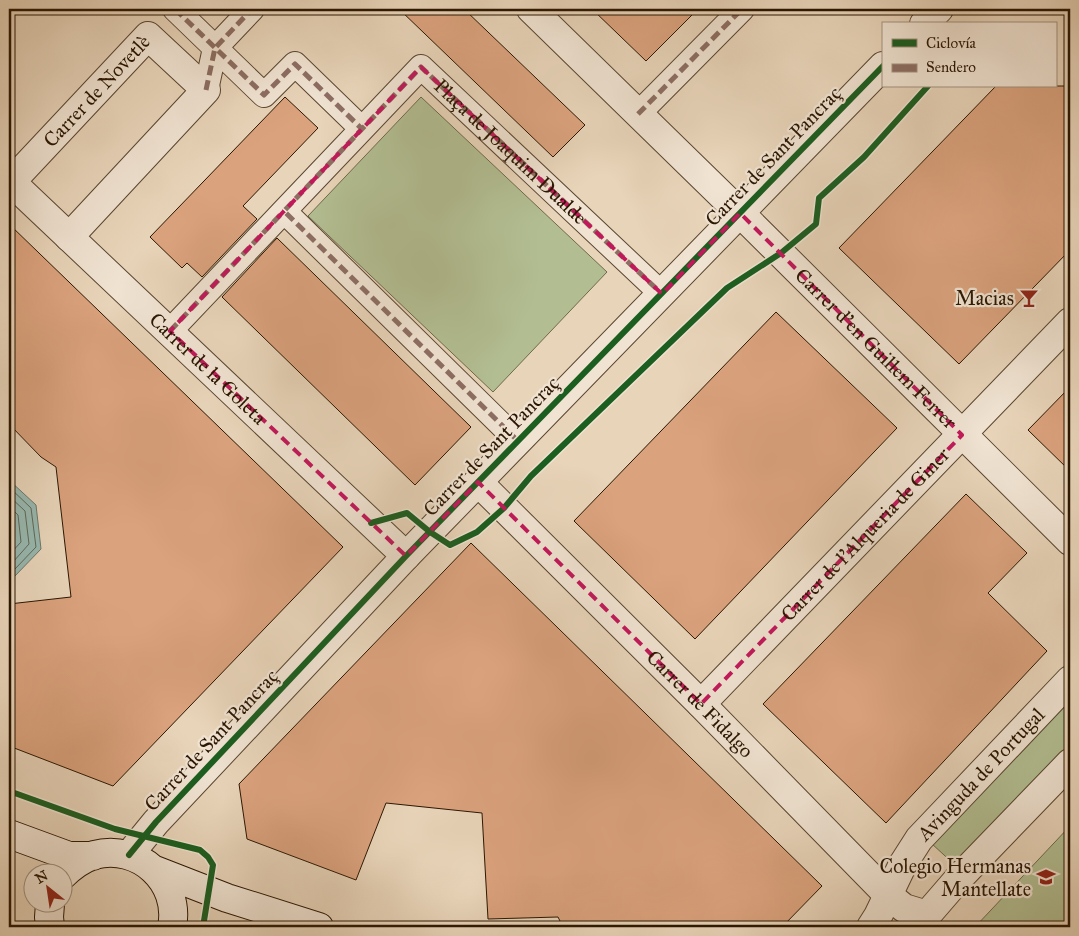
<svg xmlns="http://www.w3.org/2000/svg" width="1079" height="936" font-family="'IM FELL Great Primer',serif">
<rect width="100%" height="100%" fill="#e8d4b9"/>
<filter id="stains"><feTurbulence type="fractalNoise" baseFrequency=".004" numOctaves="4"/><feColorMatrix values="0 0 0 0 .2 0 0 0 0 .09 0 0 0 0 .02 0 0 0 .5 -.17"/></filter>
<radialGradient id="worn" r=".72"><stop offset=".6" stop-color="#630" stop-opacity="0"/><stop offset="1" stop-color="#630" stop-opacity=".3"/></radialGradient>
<!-- green -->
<path fill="#b2be92" stroke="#6e6a4a" d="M421,97L607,272L493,392L308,216Z
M1070,695V749L957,867L931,843Z
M1070,826V927H975Z"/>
<!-- water -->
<path fill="#97b8af" stroke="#6b776a" d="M9,480L36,505L41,549L14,577L9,572Z"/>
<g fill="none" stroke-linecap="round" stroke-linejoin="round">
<!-- shore -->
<path stroke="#606758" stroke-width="1" d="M9,487L31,508L36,547L15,569H9
M9,496L25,511L29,544L13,562H9
M9,506L18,515L21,542L9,555"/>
</g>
<!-- building -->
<path fill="#daa27d" stroke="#2a1602" d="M399,9H464L585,125L553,157Z
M592,9H698L646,61Z
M996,86H1070V250L959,364L839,248Z
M285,97L318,128L243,206L257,219L202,277L187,263L182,268L150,237Z
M9,224L343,547L113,786L9,746V604L71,597L56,467L41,457L9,424Z
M277,238L471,427L415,485L222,297Z
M776,312L897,428L695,639L574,521Z
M1070,387V471L1028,430Z
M966,494L1027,553L988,593L1047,651L886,823L763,704Z
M471,543L822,886L782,927H563L558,917L488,919L482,813L386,803L356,880L247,839L239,784Z"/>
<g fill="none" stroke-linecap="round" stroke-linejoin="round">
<!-- pedestrian casing -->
<g stroke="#5a4630" stroke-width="26">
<path id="pedestrian" d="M175,9L264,95L295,64L362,129
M206,90L215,48L252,9
M638,114L742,9
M170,331L284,211
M518,441L284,211L421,67L662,294"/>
</g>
<!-- minor casing -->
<g stroke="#5a4630" stroke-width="30">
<g id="minor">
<path id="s1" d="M531,9L740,213L1070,541"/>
<path d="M924,24L939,9"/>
<path id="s2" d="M9,180L406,556"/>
<path id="s3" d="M11,182L148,36L206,90L69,237"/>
<path id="s4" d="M478,482L701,704L888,895L904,908L927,915"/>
<path id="s5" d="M701,704L1070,322"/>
<path d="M129,855L156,822L406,556L883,66"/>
<path id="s6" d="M871,927L878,916L903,864L919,839L1070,680"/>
<path d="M919,927L927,915L959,878L1070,763"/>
</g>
</g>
<!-- secondary casing -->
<g stroke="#2a1602" stroke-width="30">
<path id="secondary" d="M9,834L69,856H93
M155,870L227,898L319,927
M62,876C71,867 82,859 94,855C139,843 181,882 172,927
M50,927L49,917L50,904"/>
</g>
<!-- pedestrian -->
<use href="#pedestrian" stroke="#f0e3d2" stroke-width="24"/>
<!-- minor -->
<use href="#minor" stroke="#f0e3d2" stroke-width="28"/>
<!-- secondary -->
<use href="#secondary" stroke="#f0e3d2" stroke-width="28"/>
<!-- quiet -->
<g stroke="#8d6e63" stroke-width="5" stroke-dasharray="10 5" stroke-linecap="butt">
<path d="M175,9L264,95L295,64L362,129"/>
<path d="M206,90L215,48L252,9"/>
<path d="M638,114L742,9"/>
<path d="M170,331L284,211"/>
<path id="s7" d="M518,441L284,211L421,67L662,294"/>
</g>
<!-- cycleway casing -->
<g stroke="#f0e3d2" stroke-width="9">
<path id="cycleway" d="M371,523L407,513L430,532L450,545L477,532L504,508L531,476L727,288L781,253L816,224L819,198L864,157L928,86
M9,791L115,829L200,850L208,857L213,865L203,927
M129,855L156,822L406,556L883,66"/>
</g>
<!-- cycleway -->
<use href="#cycleway" stroke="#1b5e20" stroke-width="6"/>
</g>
<!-- marked area -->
<path fill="none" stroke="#c2185b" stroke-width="4" stroke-dasharray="10 6" stroke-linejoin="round" d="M421,67L662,294L740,213L962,435L701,704L478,482L406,556L170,331Z"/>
<!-- icons -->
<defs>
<g id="bar-bare" transform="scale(1.5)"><path d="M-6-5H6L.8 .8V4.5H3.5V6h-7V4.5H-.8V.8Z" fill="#8f2418" stroke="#f0e3d2" stroke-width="2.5" paint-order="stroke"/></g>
<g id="school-bare" transform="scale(1.5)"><path d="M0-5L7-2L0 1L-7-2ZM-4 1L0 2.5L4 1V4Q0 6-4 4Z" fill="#8f2418" stroke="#f0e3d2" stroke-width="2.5" paint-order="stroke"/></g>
</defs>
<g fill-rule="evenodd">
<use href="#bar-bare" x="1029" y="298"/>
<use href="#school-bare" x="1046" y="877"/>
</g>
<g text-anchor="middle" stroke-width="4.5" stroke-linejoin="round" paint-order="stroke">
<!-- street labels -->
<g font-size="20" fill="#2a1602" stroke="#f0e3d2">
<text dy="7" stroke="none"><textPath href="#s3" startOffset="125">Carrer de Novetlè</textPath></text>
<text dy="7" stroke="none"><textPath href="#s7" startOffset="650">Plaça de Joaquim Dualde</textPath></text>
<text transform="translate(773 156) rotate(-46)" y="7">Carrer de Sant Pancraç</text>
<text dy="7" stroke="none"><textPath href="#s1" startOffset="484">Carrer d'en Guillem Ferrer</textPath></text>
<text dy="7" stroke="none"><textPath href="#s2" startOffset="274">Carrer de la Goleta</textPath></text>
<text transform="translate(491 446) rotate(-46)" y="7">Carrer de Sant Pancraç</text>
<text dy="7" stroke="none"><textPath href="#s5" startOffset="236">Carrer de l'Alqueria de Giner</textPath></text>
<text dy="7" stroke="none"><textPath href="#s4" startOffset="314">Carrer de Fidalgo</textPath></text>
<text transform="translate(211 740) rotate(-47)" y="7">Carrer de Sant Pancraç</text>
<text dy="7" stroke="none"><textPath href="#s6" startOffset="190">Avinguda de Portugal</textPath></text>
</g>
<!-- poi labels -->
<g font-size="20" fill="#2a1602" stroke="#f0e3d2" text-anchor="end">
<text x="1014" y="305">Macias</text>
<text x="1031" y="873">Colegio Hermanas<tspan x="1031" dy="23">Mantellate</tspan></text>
</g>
</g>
<!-- margin -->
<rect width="1079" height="936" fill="none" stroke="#e8d4b9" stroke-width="30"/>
<rect x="10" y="10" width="1059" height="916" fill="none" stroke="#2a1602" stroke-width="2.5"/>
<rect x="15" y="15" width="1049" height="906" fill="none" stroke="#2a1602"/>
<!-- legend -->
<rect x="882" y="22" width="175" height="65" fill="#f0e3d2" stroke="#a1917f"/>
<rect x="892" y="39" width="25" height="8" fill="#1b5e20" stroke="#a1917f"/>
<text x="926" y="48" font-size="15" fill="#2a1602">Ciclovía</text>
<rect x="892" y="64" width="25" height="8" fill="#8d6e63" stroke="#a1917f"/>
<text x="926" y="72" font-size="15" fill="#2a1602">Sendero</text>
<!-- north arrow -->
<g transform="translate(48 888) rotate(330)"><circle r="24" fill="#f0e3d2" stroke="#a1917f"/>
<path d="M0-4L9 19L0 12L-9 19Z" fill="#8f2418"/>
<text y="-8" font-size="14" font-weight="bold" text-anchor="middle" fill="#2a1602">N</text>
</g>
<rect width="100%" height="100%" filter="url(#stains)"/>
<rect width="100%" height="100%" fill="url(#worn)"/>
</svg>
